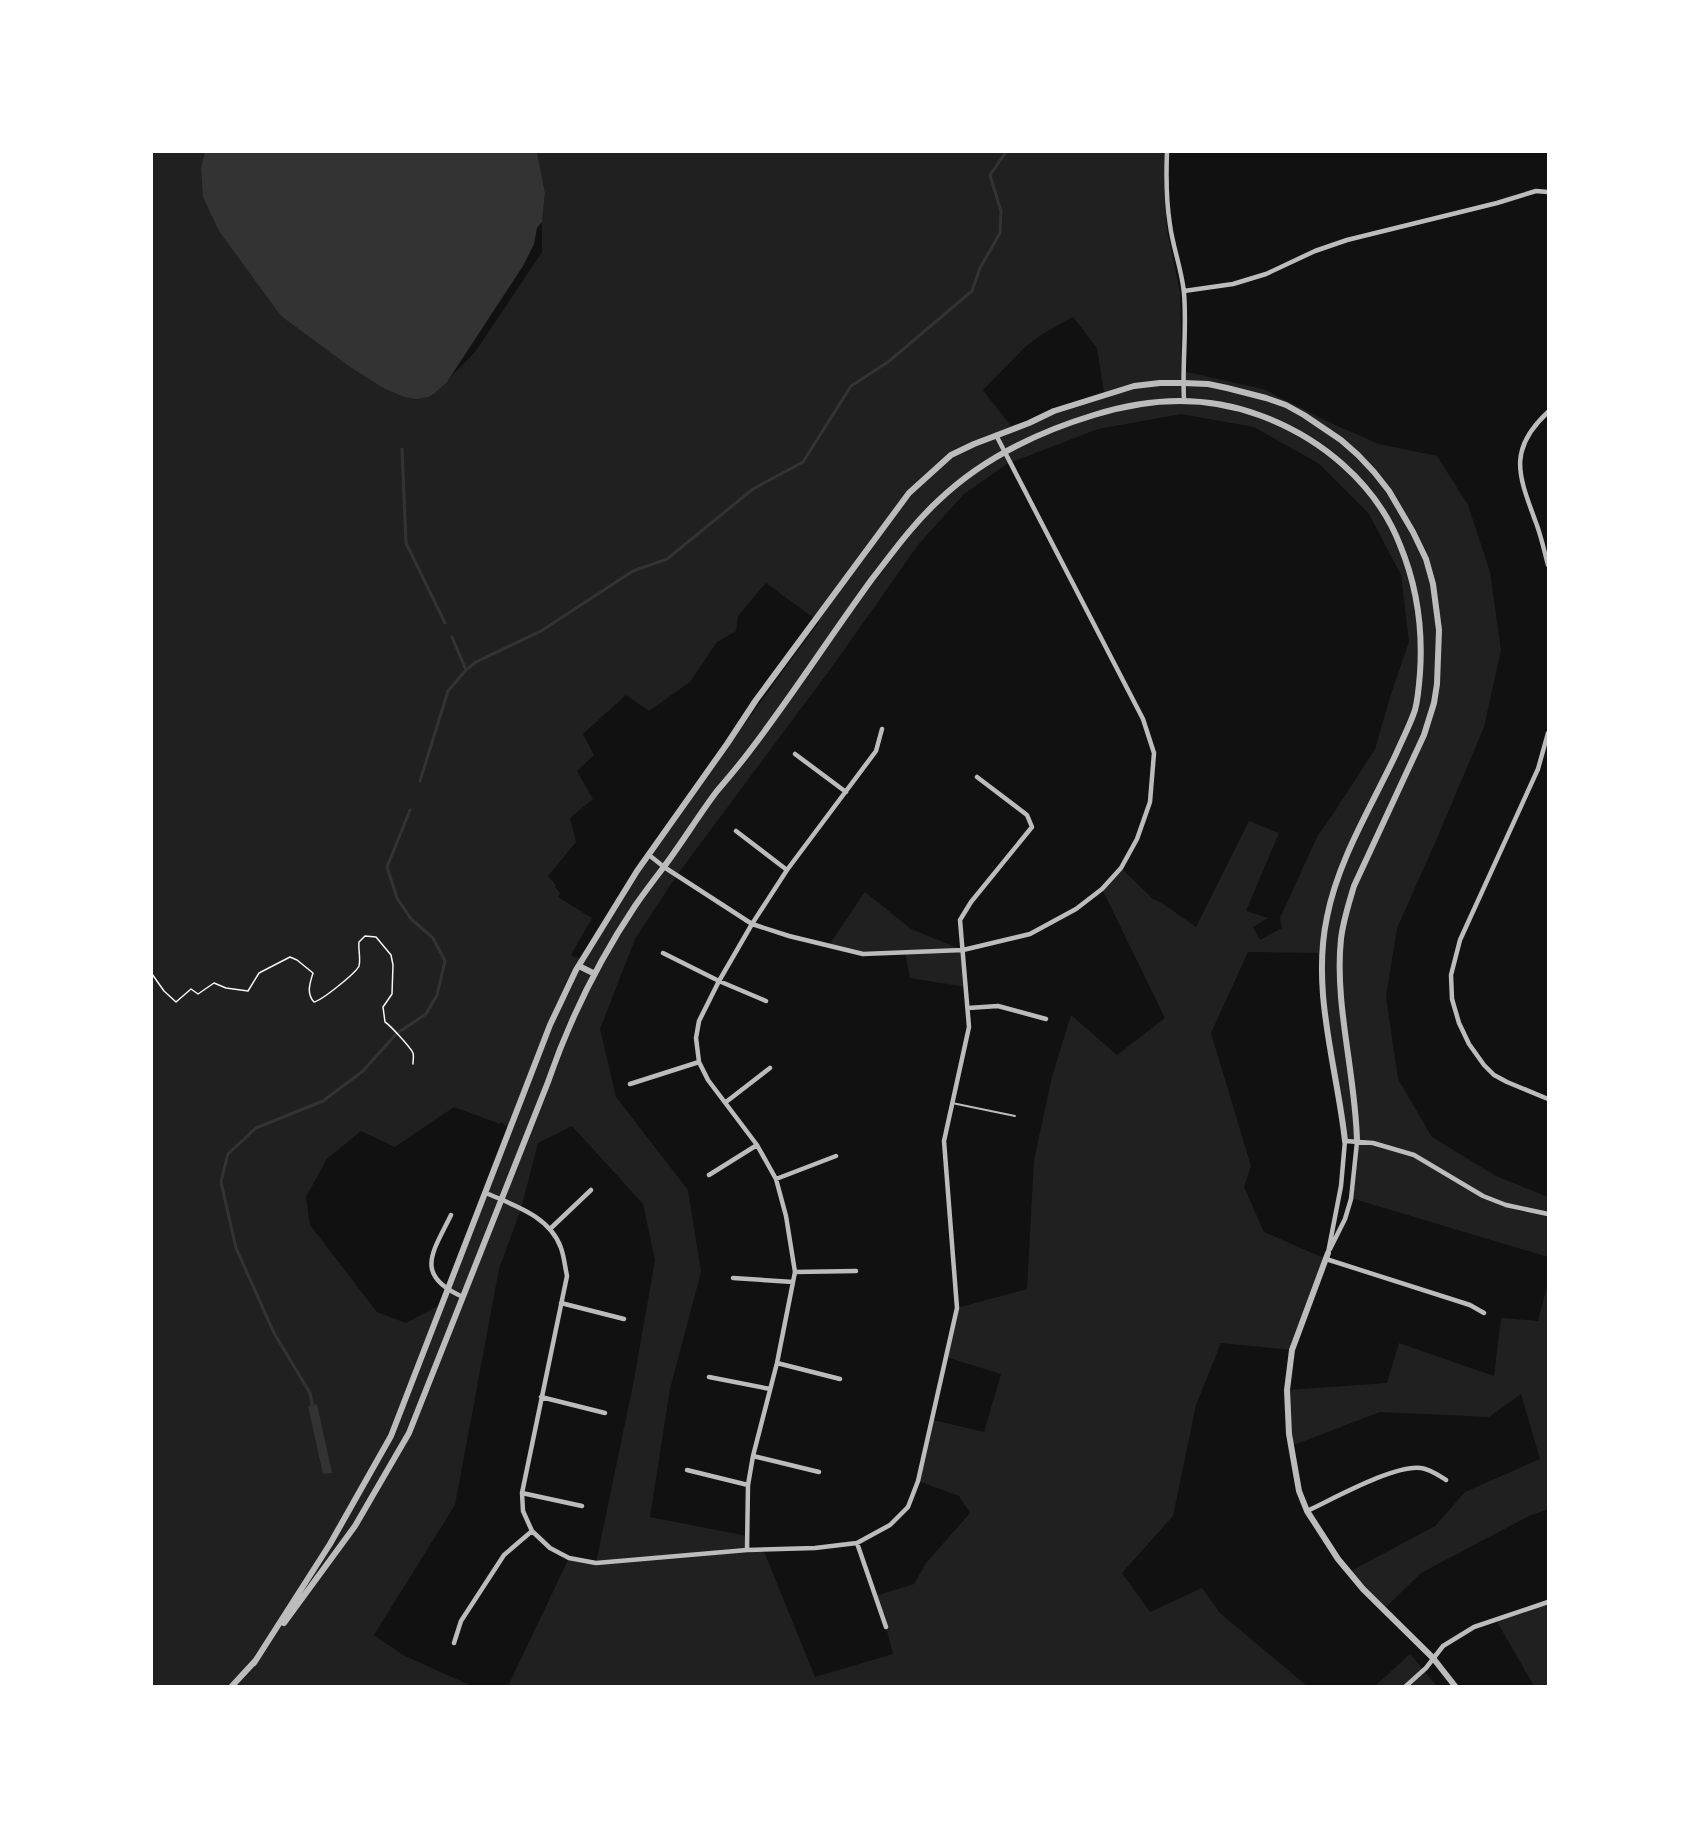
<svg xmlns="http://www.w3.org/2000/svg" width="1700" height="1838" font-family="Poppins,sans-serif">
<rect width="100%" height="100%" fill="#111"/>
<!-- green -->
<path fill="#202020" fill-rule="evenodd" d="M152,152H205L201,167L281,316L347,365L435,393L475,352L542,252V222L545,193L537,152H1166L1164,189L1167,230L1180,292L1182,371L1263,389L1335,425L1379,444L1437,456L1468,505L1490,572L1501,650L1484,727L1435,843L1397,928L1386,997L1398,1079L1432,1137L1496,1176L1548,1197V1257L1351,1198L1357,1144L1345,1141L1329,1038L1322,953L1248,952L1211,1033L1251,1166L1244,1187L1264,1232L1326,1259L1292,1350L1221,1343L1196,1405L1173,1516L1122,1573L1150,1612L1202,1588L1220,1613L1307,1686H508L569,1558L596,1563L634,1380L655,1260L643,1204L572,1126L538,1143L521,1209L499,1269L455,1505L374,1635L403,1655L472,1686H152ZM1073,317L1097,348L1104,393L1053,409L1029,420L1011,426L983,390L1025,347L1044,333ZM1181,414L1254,427L1318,463L1369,514L1401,575L1409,642L1391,694L1375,749L1335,811L1318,835L1280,918L1282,928L1260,940L1253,927L1268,918L1246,911L1279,833L1249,821L1196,927L1162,903L1153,899L1121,868L1102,889L1165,1018L1117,1055L1071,1015L1052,1077L1034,1160L1027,1289L957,1308L946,1357L1001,1374L984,1432L933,1420L918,1481L959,1496L970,1513L926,1563L914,1584L875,1596L886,1627L893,1654L815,1677L763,1549L747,1550V1536L650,1517L670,1389L701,1272L688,1190L616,1097L600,1029L635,939L677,875L832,667L918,545L964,494L1007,464L1098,429ZM766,583L819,622L637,871L583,960L571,955L592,918L558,897L560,893L555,887L556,885L548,876L576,842L570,818L593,799L577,771L594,755L583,734L626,695L649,711L690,682L717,642L736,631L738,616ZM454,1107L500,1124L501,1122L510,1129L442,1304L406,1323L377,1312L310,1225L306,1197L327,1159L361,1131L395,1147Z
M865,892L911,929L963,950L966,987L910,978L905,952L863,954L829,945Z
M1548,1283V1509L1529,1516L1421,1573L1384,1609L1349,1572L1435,1526L1465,1492L1540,1459L1521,1394L1489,1417L1380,1412L1291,1446L1287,1390L1387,1383L1399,1343L1494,1376L1501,1318L1538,1321Z
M1548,1602V1686H1534L1496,1620Z
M1410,1654L1437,1686H1375Z"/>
<!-- water -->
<path fill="#333" d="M205,152H537L545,193L542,222L537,228L534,244L523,266L447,382L435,393L428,397L416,399L405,397L385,389L347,365L281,316L219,231L203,197L201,167Z
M317,1404L332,1473L323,1474L308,1406Z"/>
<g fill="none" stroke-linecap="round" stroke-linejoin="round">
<!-- stream -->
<path stroke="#333" stroke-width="3" d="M402,449L406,543L445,623
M452,637L466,670
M420,781L448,691L466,670L476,662L541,631L633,571L667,559L753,489L803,462L851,386L888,362L972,291L980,268L1000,233L1001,211L990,175L1006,152
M313,1408L310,1393L274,1333L236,1248L221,1182L228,1154L256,1128L323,1101L363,1071L396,1034L426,1014L437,995L445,961L433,938L411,919L397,898L387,867L410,810"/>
<!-- path -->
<path stroke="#f5f5f5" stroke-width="1.5" d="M152,974L164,991L176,1002L191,989L198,994L214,983L226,988L248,991L259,973L290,957L297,960L313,973C310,983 306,993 314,1002C321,1001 356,973 359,966C361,959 358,949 359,942L365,936L376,937L391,955L393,965L392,994L383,1007L385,1022C390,1025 411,1048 413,1053C414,1057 413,1059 413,1064"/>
<!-- service -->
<path stroke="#bcbcbc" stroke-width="2" d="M952,1103L1015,1116"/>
<!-- minor -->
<path stroke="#bcbcbc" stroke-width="4.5" d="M1167,152C1166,176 1166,200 1170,225C1173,248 1182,270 1184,293C1187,329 1182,364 1184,400
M1184,291L1233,284L1266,274L1315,251L1347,240L1497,203L1536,191L1548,192
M1548,412C1508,449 1518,474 1535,520C1541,535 1544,550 1548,565
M1548,733L1538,769L1460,940L1451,975L1452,999L1459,1023L1469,1044L1484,1065L1494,1075L1507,1082L1548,1099
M795,754L846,792
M736,831L787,870
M649,855L664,867L752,924L789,936L863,954L963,950L1030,934L1076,909L1102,889L1121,868L1137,839L1150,802L1154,753L1143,719L996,435
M663,953L719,981L766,1001
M968,1008L998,1006L1046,1019
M630,1084L699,1062
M726,1102L770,1068
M709,1175L757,1145
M776,1179L836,1156
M486,1193C513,1205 550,1216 561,1248C564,1256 565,1267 567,1276L522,1493L523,1511L532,1531L550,1548L569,1558L596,1563L747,1550L815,1548L857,1543L890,1525L908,1507L918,1481L957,1308L944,1141L969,1027L960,920L971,902L1032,827L1027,815L977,777
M451,1215C433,1252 413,1275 463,1297
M550,1229L591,1190
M1330,1249L1345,1219L1351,1199L1357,1142
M1328,1253L1341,1186L1345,1141L1373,1143L1414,1155L1483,1196L1506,1205L1548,1214
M1326,1259L1470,1305L1484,1313
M795,1272L856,1271
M733,1278L793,1282
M561,1303L624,1319
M777,1363L840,1379
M709,1377L770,1389
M541,1397L605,1413
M753,1456L819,1472
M687,1470L748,1485
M522,1493L582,1506
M1307,1511C1333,1499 1395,1464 1421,1468C1430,1469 1438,1475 1446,1480
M857,1543L886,1627
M747,1550L748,1485L753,1456L777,1363L795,1272L786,1216L776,1179L757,1145L708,1080L699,1062L696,1038L699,1021L719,981L752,924L787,870L876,751L882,729
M454,1643L461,1621L504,1555L532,1531
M1406,1686L1426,1668L1443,1646L1474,1627L1548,1602"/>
<!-- tertiary -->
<path stroke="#bcbcbc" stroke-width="6" d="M579,966L595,974
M1328,1253L1292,1350L1287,1390L1289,1434L1299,1491L1307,1511L1338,1559L1363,1589L1433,1658L1455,1686
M284,1623L355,1526L409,1433L548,1082C569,1021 599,960 635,906C644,893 653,881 663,868C682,843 698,816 717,791C729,777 741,763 752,748C794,693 831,635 872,579C893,552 913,524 939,500C982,459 1038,432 1094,415C1148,398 1205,395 1259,415C1320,437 1376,483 1400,545C1417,586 1423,629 1420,673C1419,686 1418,699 1415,710C1410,725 1402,740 1396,754C1371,807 1338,860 1327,917C1311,992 1337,1067 1345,1141
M254,1663L330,1544L391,1436L550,1025L576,970L637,871L727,744L756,700L909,493L951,455L974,444L1029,423L1054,411L1134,386L1160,383H1183L1208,384L1227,388L1266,398L1286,405L1304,415L1341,440L1358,455L1374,472L1389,491L1413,532L1426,559L1433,584L1439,630L1437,684L1434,703L1424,735L1354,886C1349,903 1343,921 1341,939C1334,1004 1356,1076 1357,1142
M232,1686L256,1660"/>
</g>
<!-- border -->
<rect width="1700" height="1838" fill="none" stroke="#ffffff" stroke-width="306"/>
</svg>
